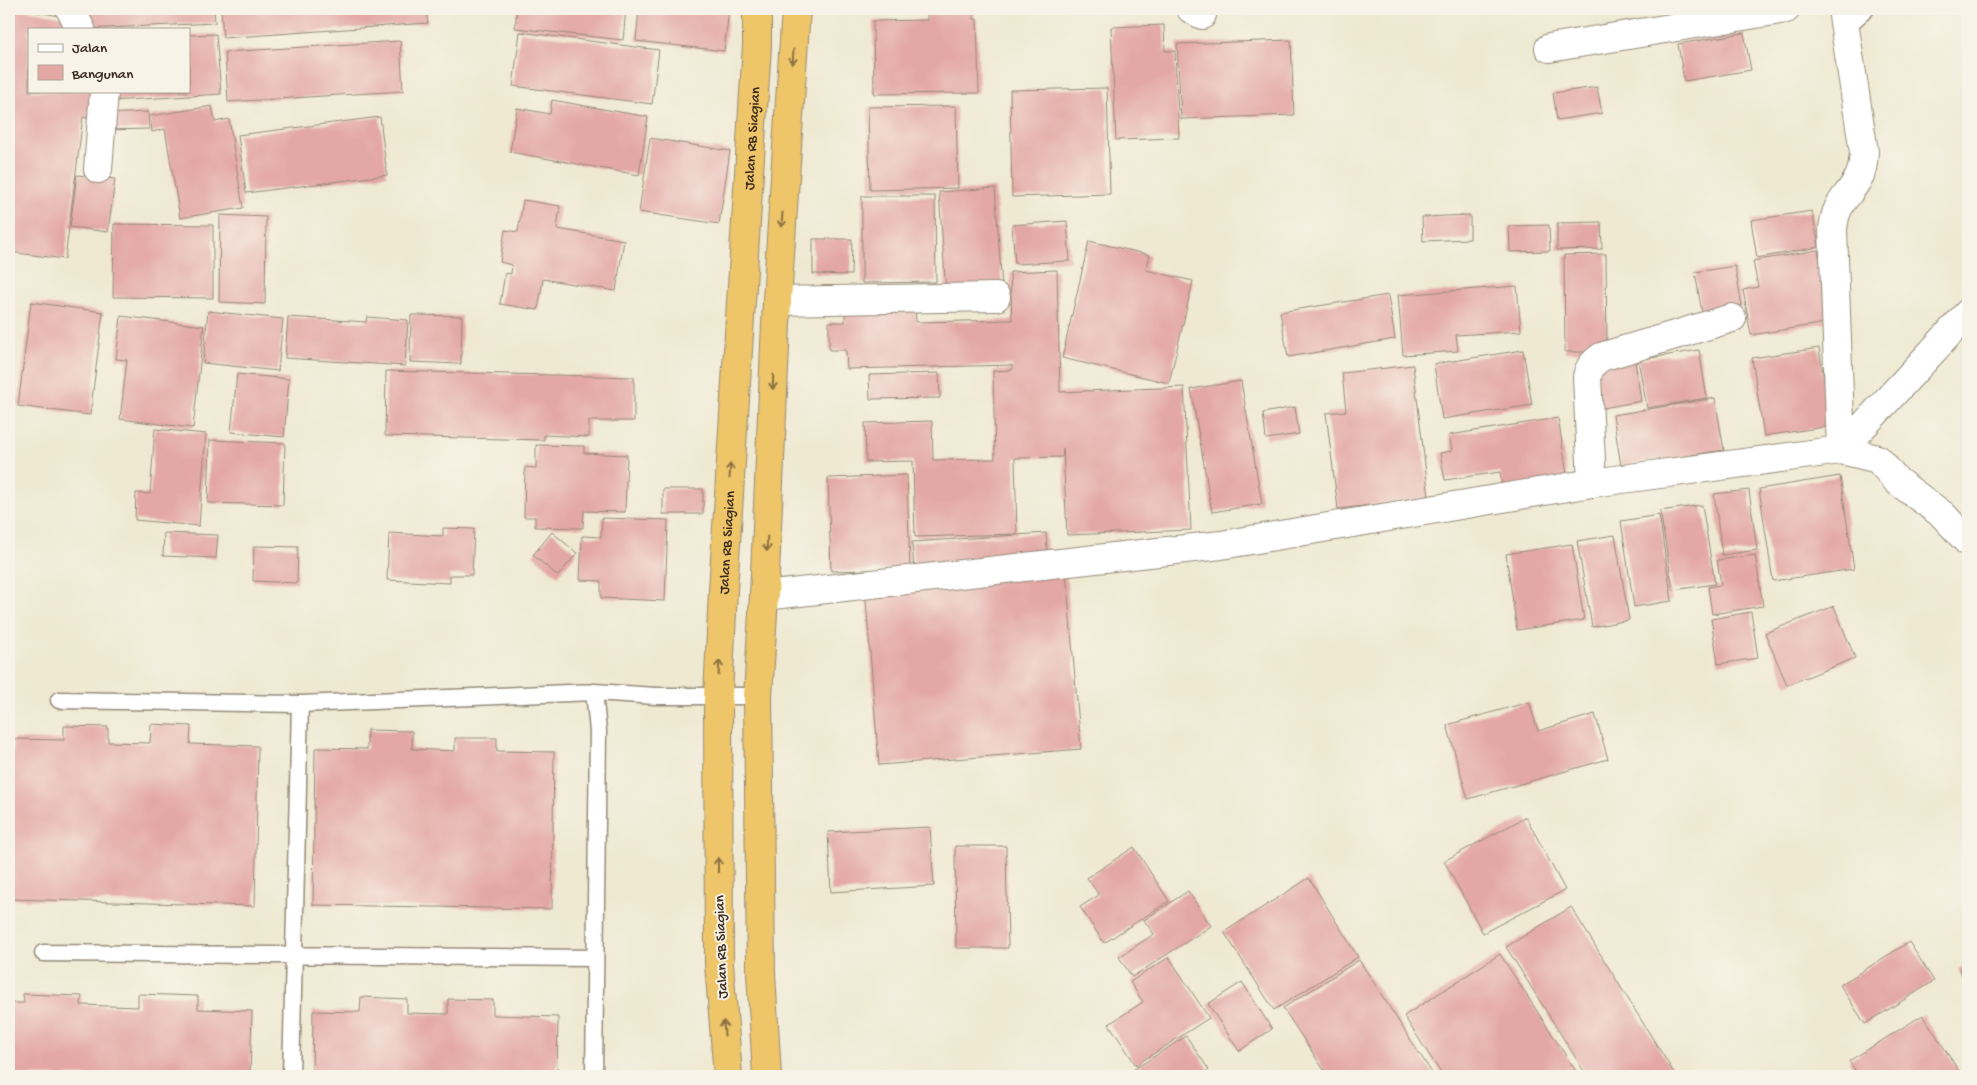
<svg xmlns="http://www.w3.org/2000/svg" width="1977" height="1085" font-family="'Gochi Hand',sans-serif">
<rect width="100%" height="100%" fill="#f7f3e8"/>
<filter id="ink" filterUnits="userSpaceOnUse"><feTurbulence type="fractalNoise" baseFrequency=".02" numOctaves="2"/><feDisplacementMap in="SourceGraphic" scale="10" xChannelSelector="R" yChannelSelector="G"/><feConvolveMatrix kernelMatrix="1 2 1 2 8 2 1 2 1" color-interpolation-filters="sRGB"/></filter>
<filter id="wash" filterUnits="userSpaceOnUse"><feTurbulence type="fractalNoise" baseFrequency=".0096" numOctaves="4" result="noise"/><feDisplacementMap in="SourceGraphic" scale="20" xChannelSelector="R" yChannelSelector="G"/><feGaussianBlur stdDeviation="1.12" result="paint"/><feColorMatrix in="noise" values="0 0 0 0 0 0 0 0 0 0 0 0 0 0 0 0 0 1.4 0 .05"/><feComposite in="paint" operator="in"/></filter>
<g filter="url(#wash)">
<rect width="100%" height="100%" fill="#efe9d1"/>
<g id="blocks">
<!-- building -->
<path fill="#e4a8a4" d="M9,9H21L65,17V29H29V91H97L94,120L83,117L65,259L9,252Z
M85,9H214L215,23L86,29Z
M221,9H426L428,23L223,38Z
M517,9H626L623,40L515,28Z
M639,9H729L724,51L636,41Z
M927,9H974V19H977L979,93L874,94L873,21L927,20Z
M1164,25L1165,51H1175L1179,138L1116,140L1111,27Z
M520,32L659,50L652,104L513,86Z
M1744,33L1751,70L1684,81L1678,44Z
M216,34L221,94L111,101L110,91H189V35Z
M1291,40L1294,115L1181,119L1177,44Z
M400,41L403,91L228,102L225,52Z
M1597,87L1602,113L1557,120L1553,93Z
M1107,88L1110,194L1012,197L1010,90Z
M552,100L648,117L639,175L510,152L517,108L550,114Z
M212,106L215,122L229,119L243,208L180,218L165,129L152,132L150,116Z
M956,106L958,188L870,190L868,107Z
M148,112L149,129L106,130L105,114Z
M380,117L387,175L246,193L238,135Z
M650,138L730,151L719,224L639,212Z
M77,175L115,179L108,232L70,227Z
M995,188L1002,288L946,292L939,192Z
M862,196H935L936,282L862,283Z
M523,200L560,206L557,229L624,240L616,291L543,279L538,310L500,304L505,273L511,274L512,265L500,262L505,230L518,232Z
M1812,211L1819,247L1757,258L1751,220Z
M220,215L266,217L265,304L219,302Z
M1470,215V239L1423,241L1422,217Z
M1067,221L1070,261L1015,264L1012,225Z
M1601,222L1602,249L1557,250V223Z
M114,224L213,225V298L113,297Z
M1549,225L1550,251L1510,252L1509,226Z
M813,239H852L851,275L813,274Z
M1089,241L1150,255L1146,270L1193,281L1169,383L1062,358Z
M1818,250L1831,322L1751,335L1743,290L1758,287L1753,261Z
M1606,254L1607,352H1565L1564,255Z
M1735,266L1742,306L1702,313L1695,272Z
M1057,270L1060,392L1184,387L1191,530L1067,535L1063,448L1062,457L1015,458L1017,534L915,537L913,461L866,462L865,423L932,421L933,460L995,459L993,371L1012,370V365L847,369L846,350H829V322H845V306L915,305L916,322L1012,320L1010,272Z
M1517,286L1521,331L1456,335L1458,351L1403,355L1398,295Z
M1388,295L1395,339L1288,357L1280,312Z
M31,302L103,312L90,415L18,406Z
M208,311L283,319L278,371L203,363Z
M411,315L462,316L461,364L410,362Z
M121,316L204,326L193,428L120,419L127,360L116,359Z
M288,317L366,322L367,317L408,320L405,366L285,358Z
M1819,348L1831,426L1764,436L1752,358Z
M1523,350L1532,405L1442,419L1434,364Z
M1699,350L1707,398L1647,408L1638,360Z
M1635,361L1641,401L1598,409L1591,368Z
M1413,365L1429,498L1338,509L1326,413L1346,411L1342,373Z
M386,371L634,377V421H589V437L544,435V440L385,436Z
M939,373L940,398L870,399L869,375Z
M237,374L289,379L284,437L231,432Z
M1241,381L1262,504L1212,512L1191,389Z
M1715,398L1724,450L1621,466L1613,415Z
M1295,407L1299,434L1266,439L1263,413Z
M1558,418L1568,481L1503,491L1500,472L1445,480L1440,453L1452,451L1449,435Z
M155,429L206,434L199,526L135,520L136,493L150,494Z
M210,440L285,443L283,505L208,503Z
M536,445L584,446V453L627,455L625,512L584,511L583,528L535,527V517H524L525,467L536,468Z
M907,475L910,569L831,571L828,478Z
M1840,476L1854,569L1773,581L1759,489Z
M663,489H703V514H663Z
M1749,490L1757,550L1722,555L1714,494Z
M1702,505L1715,584L1673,590L1660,511Z
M1659,515L1672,601L1634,607L1621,521Z
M602,518L668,520L665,601L601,598V581L580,580L582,536L601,537Z
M443,528L474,529L472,575H450V583L387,580L389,533L443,536Z
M552,532L577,553L558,576L533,555Z
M164,533L218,535L216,558L163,556Z
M1046,533L1048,562L914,571L912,542Z
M1615,535L1629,620L1592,627L1577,541Z
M1572,544L1584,620L1517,630L1506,554Z
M254,546L298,547L297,583L253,581Z
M1755,555L1763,606L1712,614L1708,587L1721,585L1717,560Z
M1066,572L1081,749L879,765L865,588Z
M1834,606L1855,658L1787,685L1765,633Z
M1751,612L1758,658L1718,664L1711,619Z
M1529,702L1538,731L1595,714L1608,759L1468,799L1447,725Z
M151,724L191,726L190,744L258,746L255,906L9,899L13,739L64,740V726L108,727V742L150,743Z
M367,730L412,731V749L455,751V738H497V751L554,752L552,909L313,905L315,748L367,749Z
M1526,817L1565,890L1483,933L1444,861Z
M930,827L934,886L831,892L828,832Z
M955,846H1006L1008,948H956Z
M1134,847L1169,901L1104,943L1080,907L1099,895L1087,878Z
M1309,878L1358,957L1274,1010L1224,932Z
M1188,891L1211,926L1132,977L1119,957L1154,934L1144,920Z
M1571,907L1676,1076H1587L1506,947Z
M1909,942L1934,981L1865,1024L1840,985Z
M1500,954L1579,1076H1443L1404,1016Z
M1169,957L1209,1018L1136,1065L1109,1024L1143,1002L1130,982Z
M1359,960L1434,1076H1328L1283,1008Z
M1968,964V987L1959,969Z
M1242,982L1272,1029L1239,1051L1208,1004Z
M23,994L82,996L81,1005L138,1007V994L198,996V1009L252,1011L250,1076H9V1003H24Z
M361,997L407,999V1013L448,1014V999L493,1000V1015L558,1017L557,1076H312L313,1011L360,1012Z
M1923,1015L1962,1076H1859L1849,1061Z
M1186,1036L1209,1070L1200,1076H1133L1130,1072Z"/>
</g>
</g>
<g filter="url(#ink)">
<use href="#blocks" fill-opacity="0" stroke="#958a78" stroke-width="1"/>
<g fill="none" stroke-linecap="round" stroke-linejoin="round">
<!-- lane casing -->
<g stroke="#958a78" stroke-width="19">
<path id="lane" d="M1845,28L1866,9
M594,692L598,731L594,1076
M59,700L300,704L594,692L656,696H758
M43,953L595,958
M291,1076L300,704"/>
</g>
<!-- street casing -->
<g stroke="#958a78" stroke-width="30">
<path id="street" d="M70,9L81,29
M1191,9L1202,15
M1549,48L1786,9
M98,169L104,91
M777,301L996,297
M1841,450L1833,229C1836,202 1845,201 1858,179C1863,171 1863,161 1864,152L1842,9
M1841,450L1968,313
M1592,483L1587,377C1589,367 1593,363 1601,357L1732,318
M764,596L1221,545L1592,483L1841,450L1878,459L1897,481L1943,515L1968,542"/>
</g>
<!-- highway casing -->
<g stroke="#958a78" stroke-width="30">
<g id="highway">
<path id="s1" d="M728,1076L719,964L718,696L723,591L757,45V9"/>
<path d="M767,1076L761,973L758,696L764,596L777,301L796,9"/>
</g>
</g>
<!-- lane -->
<use href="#lane" stroke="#fff" stroke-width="16"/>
<!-- street -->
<use href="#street" stroke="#fff" stroke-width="28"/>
<!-- highway -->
<use href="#highway" stroke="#eec569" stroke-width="28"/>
</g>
<!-- one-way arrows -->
<defs><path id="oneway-shaft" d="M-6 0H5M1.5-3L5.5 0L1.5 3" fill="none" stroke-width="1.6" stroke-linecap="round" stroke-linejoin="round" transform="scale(1.25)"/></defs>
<g stroke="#8c7040">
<use href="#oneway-shaft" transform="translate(793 57) rotate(94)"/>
<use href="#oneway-shaft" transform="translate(782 220) rotate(94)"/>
<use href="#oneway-shaft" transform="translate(773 382) rotate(92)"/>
<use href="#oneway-shaft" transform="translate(730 471) rotate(-86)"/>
<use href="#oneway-shaft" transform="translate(767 544) rotate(92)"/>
<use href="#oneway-shaft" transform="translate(719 668) rotate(-87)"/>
<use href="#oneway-shaft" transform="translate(718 865) rotate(-90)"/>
<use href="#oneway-shaft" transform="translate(724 1028) rotate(-94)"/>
</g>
</g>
<g text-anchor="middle" stroke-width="4" stroke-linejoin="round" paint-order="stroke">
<!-- street labels -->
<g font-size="15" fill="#3b2a1e" stroke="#f7f3e8">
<text dy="5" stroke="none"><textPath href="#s1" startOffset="939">Jalan RB Siagian</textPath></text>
<text dy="5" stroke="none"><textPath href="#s1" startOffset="534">Jalan RB Siagian</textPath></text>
<text transform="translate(720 947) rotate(-92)" y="5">Jalan RB Siagian</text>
</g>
</g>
<!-- margin -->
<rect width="1977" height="1085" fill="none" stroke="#f7f3e8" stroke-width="30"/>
<!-- legend -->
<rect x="28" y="28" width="162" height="65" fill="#f7f3e8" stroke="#aca397"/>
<rect x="38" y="44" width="25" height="8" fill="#ffffff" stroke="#aca397"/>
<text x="72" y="52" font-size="15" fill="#3b2a1e">Jalan</text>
<rect x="38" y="65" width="25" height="15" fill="#e4a8a4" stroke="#aca397"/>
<text x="72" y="78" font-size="15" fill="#3b2a1e">Bangunan</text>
</svg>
